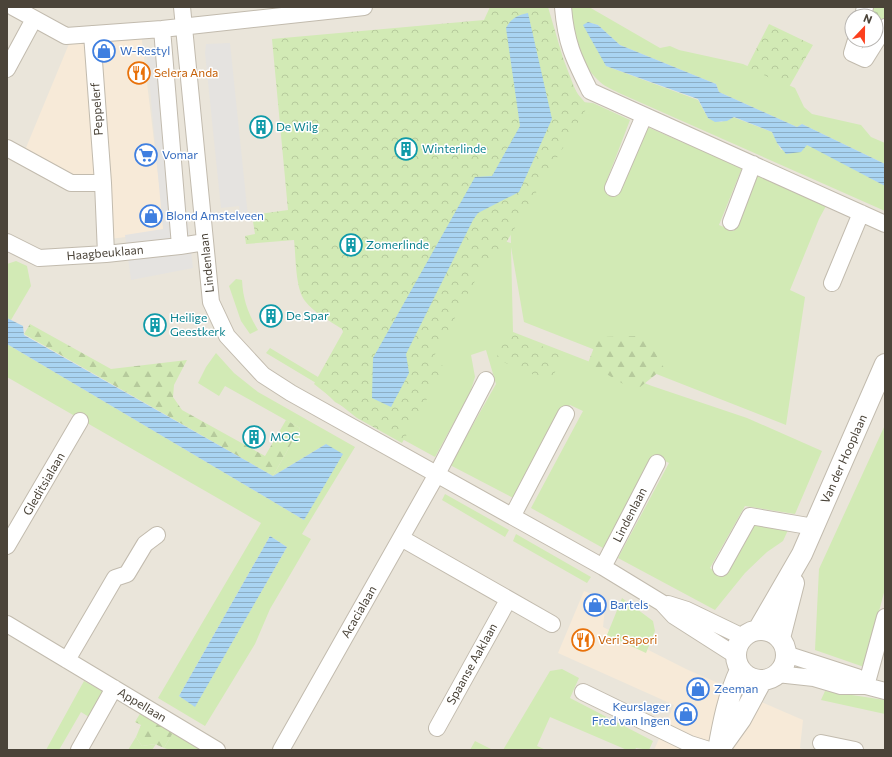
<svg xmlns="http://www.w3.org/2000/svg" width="892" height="757" font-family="Commissioner,sans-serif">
<defs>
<pattern id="forest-firs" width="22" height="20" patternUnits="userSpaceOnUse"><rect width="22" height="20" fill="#d2eab5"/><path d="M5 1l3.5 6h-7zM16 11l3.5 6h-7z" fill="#b6ca9c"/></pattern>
<pattern id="park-crowns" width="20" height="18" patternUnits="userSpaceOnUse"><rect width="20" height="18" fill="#d2eab5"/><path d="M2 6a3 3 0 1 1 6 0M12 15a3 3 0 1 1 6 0" fill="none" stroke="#b6ca9c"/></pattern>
<pattern id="water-rules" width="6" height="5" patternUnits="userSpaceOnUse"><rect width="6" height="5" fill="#a9d4f2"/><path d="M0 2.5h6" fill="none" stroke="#8caec5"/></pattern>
</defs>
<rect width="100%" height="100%" fill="#f6f3ec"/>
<!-- residential -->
<path fill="#eae5da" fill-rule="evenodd" d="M7,7H885V750H7ZM852,16H876V40H852Z"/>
<!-- commercial -->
<path fill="#f7ead8" d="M141,33L165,232L110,239L107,195L23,155L71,39Z
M584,591L606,599L603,627L686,669L803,720L800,748L805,750H654L674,705L558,653Z"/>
<!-- grass -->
<path fill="#d2eab5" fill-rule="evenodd" d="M502,7L567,74L582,102L593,103L630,120L607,180L621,186L645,126L742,168L719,225L734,231L756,175L826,206L819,219L790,290L805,297L786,425L524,322L511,247L513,332L652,386L747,418L822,451L795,514L745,506L710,568L724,576L754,524L788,530L783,541L767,552L745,573L715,610L618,558L669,463L653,455L603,548L531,508L583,411L570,405L517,500L450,465L496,384L486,350L471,355L475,377L470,393L435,457L335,402L316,383L266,353L270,348L318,377L321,376L467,231L511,243Z
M571,7H589L660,48L670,46L679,50L743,64L795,88L804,107L812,114L861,125L871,137L885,143V164L802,124L797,127L719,92L716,84L620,45L598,25L588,22L606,66L698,100L708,118L721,122L733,117L772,132L781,150L807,145L817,149L885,186V211L619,93C612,89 603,86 598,80C579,62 571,33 571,7Z
M16,261L27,266L31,286L11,320L7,318V264Z
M236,279L242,280C243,300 248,313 258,330L250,334L241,321L229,286Z
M7,344L304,520L326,444L273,476L300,428L225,386L219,396L198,383L206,367L216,353L234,373L258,392L355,447L302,534L311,539L270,609L255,644L205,726L158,698L261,523L7,377ZM270,536L287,547L195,706L179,696Z
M885,425V589L864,667L815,650L819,569Z
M445,494L509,530L505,537L442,500Z
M516,534L591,577L587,583L513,541Z
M622,598L653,621L655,631L646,653L607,635Z
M562,669L579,678L570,698L653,741L649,750L636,748L635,750H627L550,717L537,746L546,750H503L550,671Z
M84,681L104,692L89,717L81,712L59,750H46Z
M825,691L885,700V714L821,700Z
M174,731L206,750H170L164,748Z
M136,737L142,746L156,744L152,750H128Z
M475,741L493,750H470Z"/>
<!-- forest -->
<path fill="url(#forest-firs)" d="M30,324L111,369L187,360L174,385L173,397L182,410L265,456L286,420L300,428L273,476L24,334Z
M645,336L664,368L635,391L588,363L598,337Z
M141,712L174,731L164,748L155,744L142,746L136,737L141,725L135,722Z"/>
<!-- park -->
<path fill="url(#park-crowns)" d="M490,7H548L563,58L576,92L588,106L494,263L487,259L432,360L445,367L402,443L357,418L314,384L343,332L342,329C330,321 314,313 305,301C295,288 296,256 294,240L246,244L245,236L255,234L252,215L288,210L272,39L484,20Z
M870,7H885V17L876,32V16H868Z
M769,24L813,45L789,87L747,67Z
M508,331L562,355L551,382L496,359Z"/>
<!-- parking -->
<path fill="#e5e3e0" d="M230,43L248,217L240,218L239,206L221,208L205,53L206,44Z
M169,56L193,268L131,280L125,235L163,229L147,57Z"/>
<!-- water -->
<path fill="url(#water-rules)" d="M528,13L552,119L519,192L478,213L473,220L406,354L409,373L391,407L372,398L373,358L475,177L492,176L520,126L506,28C511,18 518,15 528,13Z
M588,22L598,25L620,45L716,84L719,92L797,127L802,124L885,164V186L807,145L801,152L786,154L777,143L772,132L734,117L727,121L715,122L708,118L698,99L606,66L583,25Z
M7,318L23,326L24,335L273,476L326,444L343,454L304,520L7,344Z
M270,536L287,547L195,707L179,696Z"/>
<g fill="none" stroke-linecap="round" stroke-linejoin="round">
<!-- minor casing -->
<g stroke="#c2bbae" stroke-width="18">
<path id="minor" d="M13,7L66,36L162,29L364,7
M182,7L211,302L227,336L263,375L291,393L603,567L662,603L674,616L735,655
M563,7C566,44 574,59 590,91L885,224
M863,16L865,7
M162,29L180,246
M92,34L103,183L106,254
M856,40L852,53L865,59L885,27
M7,69L34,19
M7,148L71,183H103
M613,188L644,116
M731,222L753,164
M7,242L39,258L106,254L180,246L205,242
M832,283L861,213
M513,515L566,414
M401,538L552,624
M7,546L80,421
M603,567L657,463
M721,568L750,516L814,527
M668,604L687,610L743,637
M7,624L217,750
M786,654L857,677L866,686
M67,660L115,578L127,574L145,544L157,535
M777,674L814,678L841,686H866L885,691
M866,686L885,617
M583,692L690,744L709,750
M437,728L508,600
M821,743L855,750
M79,750L114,688
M281,750L437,474L486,380"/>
</g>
<!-- tertiary casing -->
<g stroke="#c2bbae" stroke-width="22">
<path id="tertiary" d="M736 655a25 25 0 1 1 50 0a25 25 0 1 1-50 0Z
M758,630L802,554L885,364
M780,638L794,583
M721,747L741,719L762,680
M718,750C723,722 728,696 740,670"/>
</g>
<!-- minor -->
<use href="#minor" stroke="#fff" stroke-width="16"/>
<!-- tertiary -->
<use href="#tertiary" stroke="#fff" stroke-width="20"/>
</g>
<!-- icons -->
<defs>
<g id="shop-ring" transform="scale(1.15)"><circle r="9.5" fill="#fff" stroke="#3f7fe0" stroke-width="1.5"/><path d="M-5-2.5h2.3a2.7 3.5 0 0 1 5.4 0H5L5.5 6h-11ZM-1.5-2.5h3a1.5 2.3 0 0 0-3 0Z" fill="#3f7fe0"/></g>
<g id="restaurant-ring" transform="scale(1.15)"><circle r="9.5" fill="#fff" stroke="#e8710a" stroke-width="1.5"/><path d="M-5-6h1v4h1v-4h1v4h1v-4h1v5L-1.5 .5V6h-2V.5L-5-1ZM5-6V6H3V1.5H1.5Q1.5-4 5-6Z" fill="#e8710a"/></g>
<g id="building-ring" transform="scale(1.15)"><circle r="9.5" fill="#fff" stroke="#0f9aa8" stroke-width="1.5"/><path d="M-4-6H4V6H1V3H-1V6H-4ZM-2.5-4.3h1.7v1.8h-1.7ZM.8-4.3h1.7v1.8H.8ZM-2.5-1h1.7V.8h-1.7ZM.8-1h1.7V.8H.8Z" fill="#0f9aa8"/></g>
<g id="supermarket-ring" transform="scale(1.15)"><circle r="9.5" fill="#fff" stroke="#3f7fe0" stroke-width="1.5"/><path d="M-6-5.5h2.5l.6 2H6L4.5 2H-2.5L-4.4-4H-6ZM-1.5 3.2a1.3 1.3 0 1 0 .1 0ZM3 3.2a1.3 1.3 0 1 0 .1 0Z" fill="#3f7fe0"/></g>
</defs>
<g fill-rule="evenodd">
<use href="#shop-ring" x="104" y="51"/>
<use href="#restaurant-ring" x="139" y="73"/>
<use href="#building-ring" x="261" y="127"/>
<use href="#building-ring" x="406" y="149"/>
<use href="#supermarket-ring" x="146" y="155"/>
<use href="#shop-ring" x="151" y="216"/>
<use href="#building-ring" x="351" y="245"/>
<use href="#building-ring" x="271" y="316"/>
<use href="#building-ring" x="155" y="325"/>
<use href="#building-ring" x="254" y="437"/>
<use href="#shop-ring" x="595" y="605"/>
<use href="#restaurant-ring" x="583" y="640"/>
<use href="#shop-ring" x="698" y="689"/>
<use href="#shop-ring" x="686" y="714"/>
</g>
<g text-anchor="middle" stroke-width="3" stroke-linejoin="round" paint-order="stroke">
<!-- shop labels -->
<g font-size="12" fill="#366cbe" stroke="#fff" text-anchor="start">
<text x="120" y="55">W-Restyl</text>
<text x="162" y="159">Vomar</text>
<text x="166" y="220">Blond Amstelveen</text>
<text x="610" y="609">Bartels</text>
<text x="714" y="693">Zeeman</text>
<text x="670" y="711" text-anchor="end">Keurslager<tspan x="670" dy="14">Fred van Ingen</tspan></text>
</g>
<!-- food labels -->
<g font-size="12" fill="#c56008" stroke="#fff" text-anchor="start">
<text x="154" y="77">Selera Anda</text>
<text x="598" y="644">Veri Sapori</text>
</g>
<!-- street labels -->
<g font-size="12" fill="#4b4439" stroke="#fff">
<text transform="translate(97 109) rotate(-94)" y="4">Peppelerf</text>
<text transform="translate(105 253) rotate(-5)" y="4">Haagbeuklaan</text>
<text transform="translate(207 263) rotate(-96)" y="4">Lindenlaan</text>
<text transform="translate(844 459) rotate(-66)" y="4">Van der Hooplaan</text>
<text transform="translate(44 484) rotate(-60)" y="4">Gleditsialaan</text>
<text transform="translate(630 515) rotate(-63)" y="4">Lindenlaan</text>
<text transform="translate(359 612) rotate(-60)" y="4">Acacialaan</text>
<text transform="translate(472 664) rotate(-61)" y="4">Spaanse Aaklaan</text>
<text transform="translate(142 705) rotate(31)" y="4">Appellaan</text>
</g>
<!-- culture labels -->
<g font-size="12" fill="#0d838f" stroke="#fff" text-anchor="start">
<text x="276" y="131">De Wilg</text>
<text x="422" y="153">Winterlinde</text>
<text x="366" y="249">Zomerlinde</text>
<text x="286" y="320">De Spar</text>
<text x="170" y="322">Heilige<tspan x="170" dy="14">Geestkerk</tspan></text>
<text x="270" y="441">MOC</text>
</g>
</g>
<!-- border -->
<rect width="892" height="757" fill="none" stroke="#4b4439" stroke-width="16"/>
<!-- north arrow -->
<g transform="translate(864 28) rotate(22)"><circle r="19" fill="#ffffff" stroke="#b7b4b0"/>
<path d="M0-3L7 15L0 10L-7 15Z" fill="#fc3f1d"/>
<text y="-6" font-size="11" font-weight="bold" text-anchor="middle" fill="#4b4439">N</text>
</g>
</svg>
